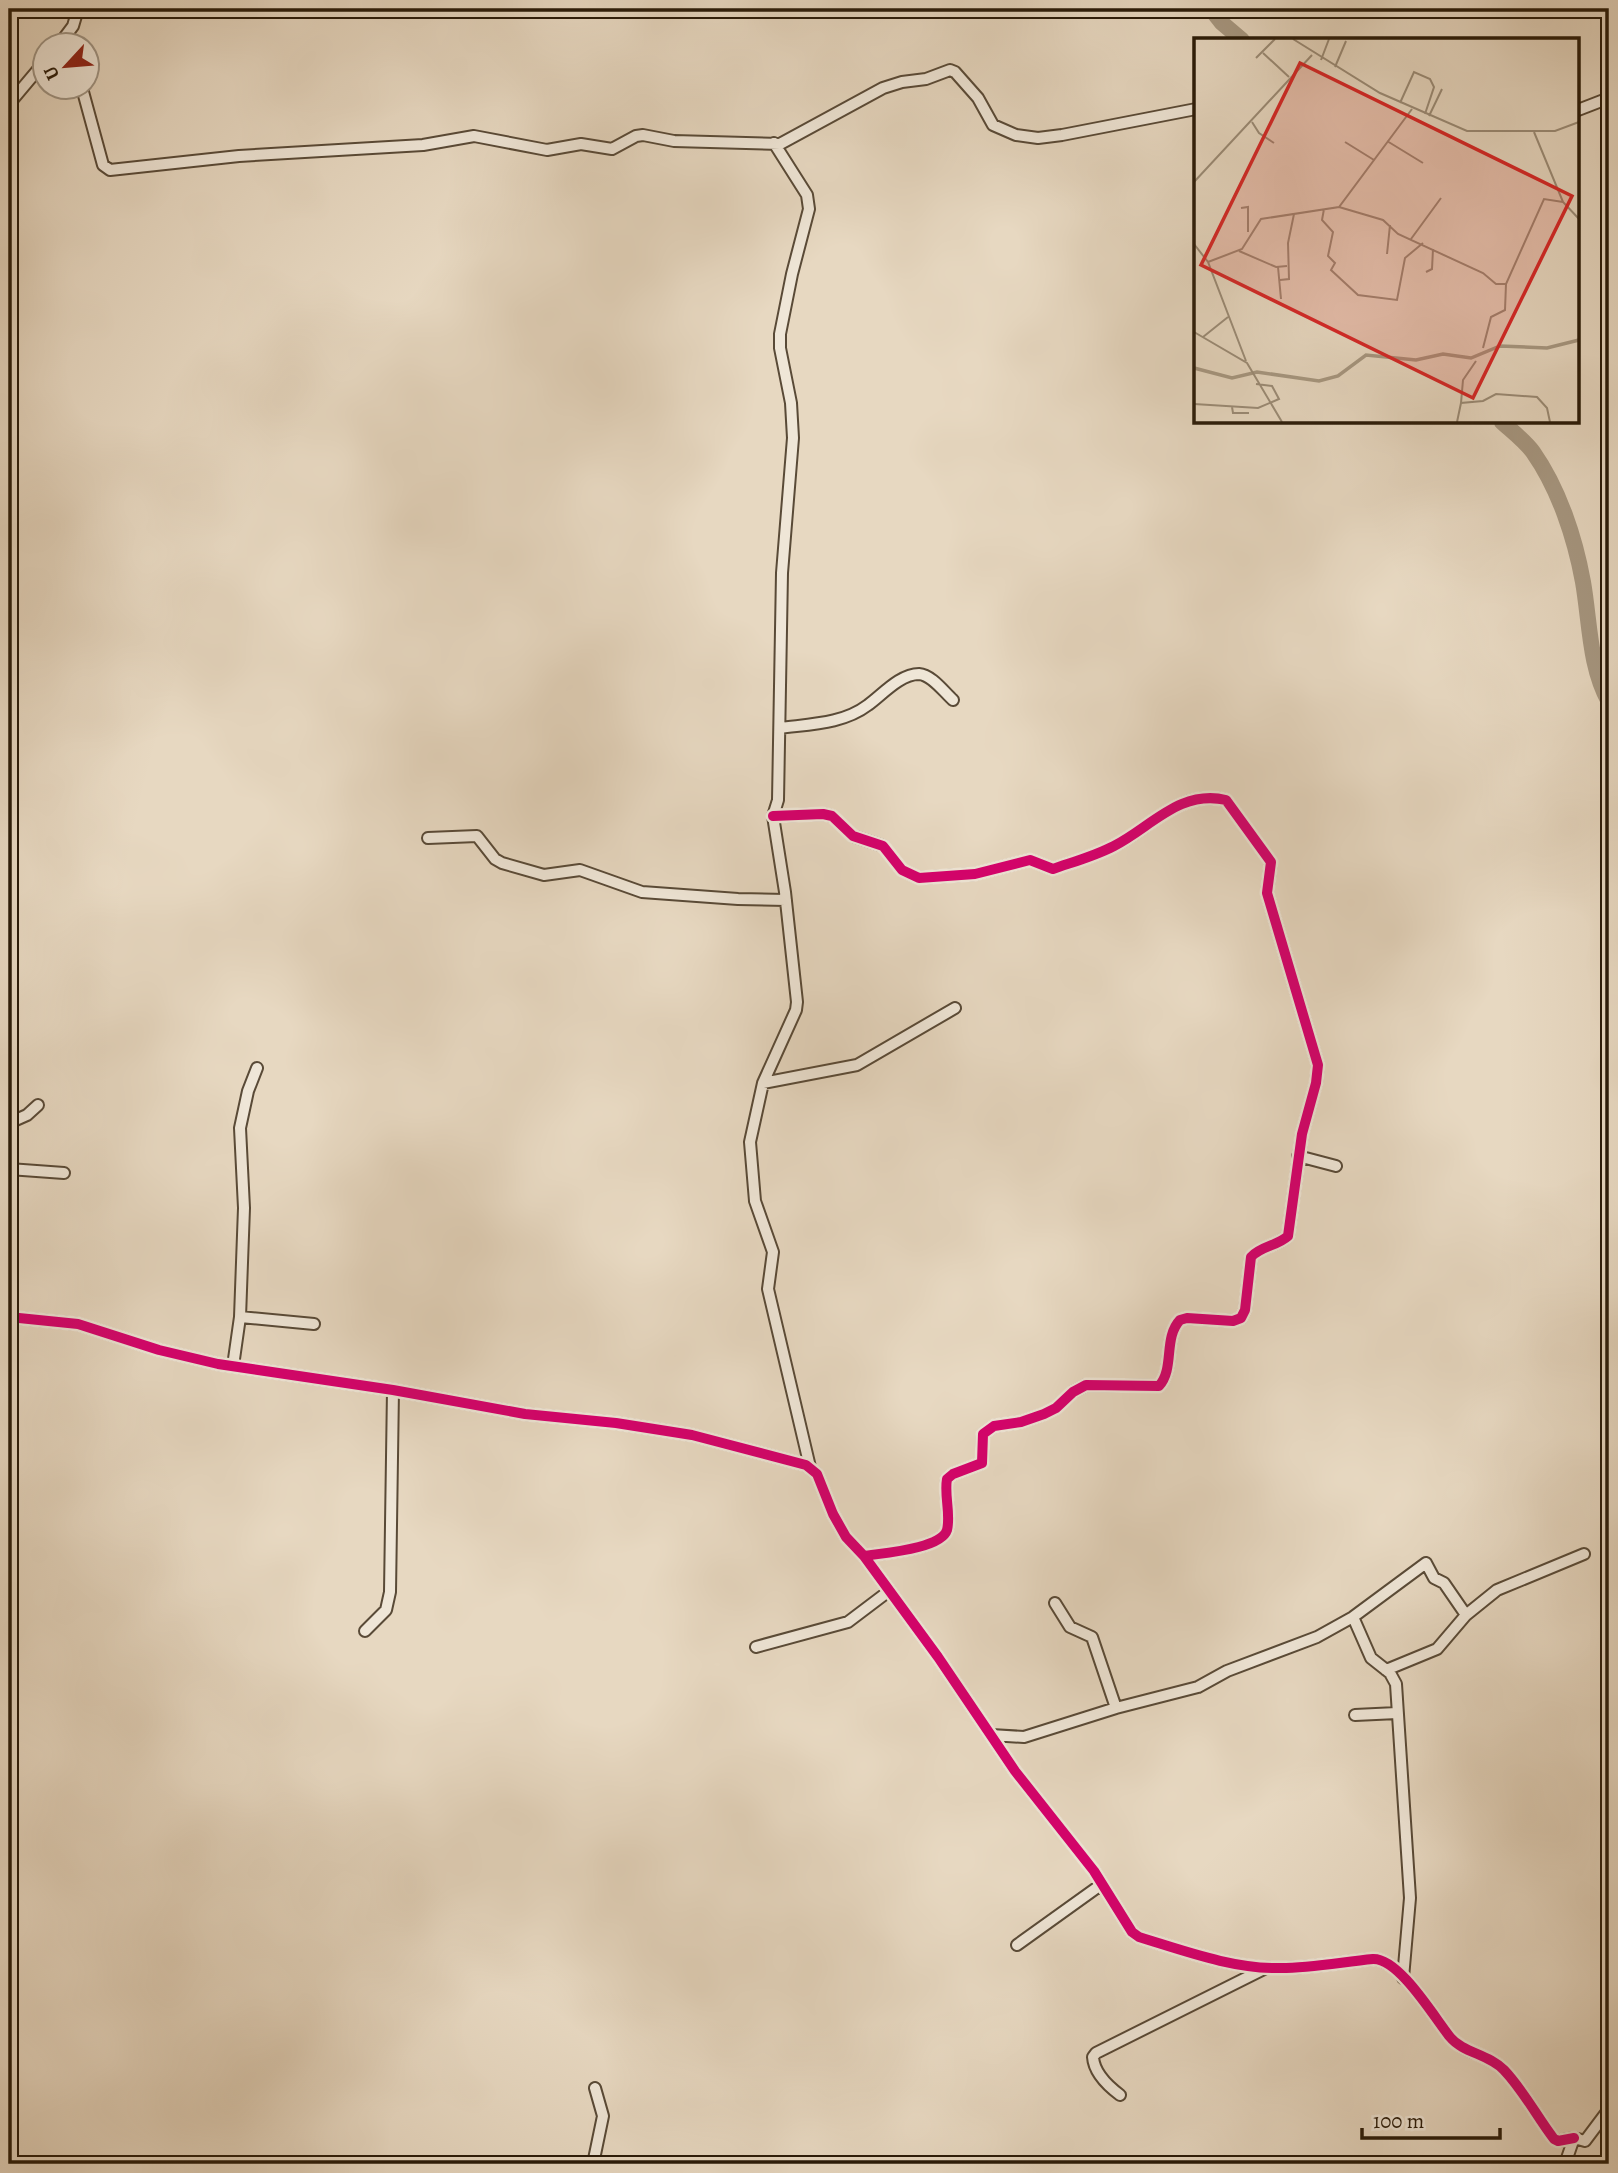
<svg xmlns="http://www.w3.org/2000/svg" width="1618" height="2173" font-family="Alegreya,serif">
<rect width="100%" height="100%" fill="#e7d8c1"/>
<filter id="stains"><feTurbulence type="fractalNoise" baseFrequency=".00286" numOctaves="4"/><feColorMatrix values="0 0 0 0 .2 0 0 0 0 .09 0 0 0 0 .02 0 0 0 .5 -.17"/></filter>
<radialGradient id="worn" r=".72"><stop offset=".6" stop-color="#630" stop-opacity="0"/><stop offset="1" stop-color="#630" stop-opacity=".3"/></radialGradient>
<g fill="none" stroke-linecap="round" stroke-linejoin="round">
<!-- river -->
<path stroke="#a79882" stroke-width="16" d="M1211,9L1222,23L1242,40
M1502,422C1512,431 1525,441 1533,452C1559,489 1575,538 1583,582C1590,622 1589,666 1609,702"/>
<!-- minor casing -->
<g stroke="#594a37" stroke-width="14">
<path id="minor" d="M58,46L73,26L78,9
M82,88L103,165L110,170L239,156L423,145L474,136L547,150L581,144L612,149L636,136L643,135L674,141L780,144L883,88L902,82L926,79L950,70L955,72L978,98L993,125L1016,135L1038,138L1062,135L1196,109
M9,104L46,60
M1578,110L1609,98
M774,143L807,195L809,209L792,274L780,334V348L791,403L793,438L782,573L778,800L773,816L785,892L797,1002L796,1010L763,1083L750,1142L755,1201L773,1252L768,1289L810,1467
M780,728C810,724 843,724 868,705C882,695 900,674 919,674C932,675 944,692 953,700
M773,816L823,814L832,816L853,836L883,846L902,870L919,878L975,874L1030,860L1053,869C1073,862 1095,856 1114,846C1150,828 1180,789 1226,800L1271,862L1267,893L1318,1065L1316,1083L1302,1134L1288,1236C1277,1246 1261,1246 1251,1257L1245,1310L1241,1318L1233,1321L1187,1318L1180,1320C1163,1338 1175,1368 1159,1386L1086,1385L1073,1392L1056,1408L1044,1414L1021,1422L994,1426L983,1434L982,1463L953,1474L947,1479C944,1496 951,1514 947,1530C941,1549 882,1553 864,1556
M428,838L477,836L495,859L502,863L544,875L580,870L642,892L738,899L786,900
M763,1083L857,1065L955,1008
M9,1123L27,1115L38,1105
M1298,1156L1336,1166
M9,1169L64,1173
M9,1317L78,1324L159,1350L218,1364L393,1390L525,1414L616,1423L692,1435L806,1465L817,1474L833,1514L846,1537L864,1556L938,1657L1015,1771L1094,1871L1132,1932L1139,1937C1185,1951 1233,1969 1281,1968C1311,1968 1342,1962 1373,1959C1399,1958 1434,2017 1450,2037C1463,2053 1489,2054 1504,2070C1524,2091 1537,2117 1554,2139L1558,2141L1574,2138
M240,1317L314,1324
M233,1366L240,1317L244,1208L240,1128L248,1091L257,1068
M1055,1603L1070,1627L1092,1637L1116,1708
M1353,1617L1371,1658L1390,1673L1396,1684L1410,1898L1403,1978
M365,1631L386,1610L390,1592L393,1390
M756,1647L848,1622L889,1591
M1386,1670L1437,1649L1466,1615L1497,1590L1584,1554
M1355,1715L1397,1713
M991,1735L1024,1737L1116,1708L1198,1687L1227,1671L1317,1637L1353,1617L1426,1563L1434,1578L1444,1583L1466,1615
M1017,1945L1102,1884
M1120,2095C1108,2086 1094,2073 1093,2057L1096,2053L1266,1968
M9,2161L20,2164
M593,2164L603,2116L595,2088
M1565,2164L1574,2138L1585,2141L1609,2109"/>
</g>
<!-- minor -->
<use href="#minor" stroke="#efe6d7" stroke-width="10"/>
<!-- cycleway casing -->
<g stroke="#efe6d7" stroke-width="15">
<path id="cycleway" d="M773,816L823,814L832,816L853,836L883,846L902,870L919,878L975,874L1030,860L1053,869C1073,862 1095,856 1114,846C1150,828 1180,789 1226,800L1271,862L1267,893L1318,1065L1316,1083L1302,1134L1288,1236C1277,1246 1261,1246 1251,1257L1245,1310L1241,1318L1233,1321L1187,1318L1180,1320C1163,1338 1175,1368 1159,1386L1086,1385L1073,1392L1056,1408L1044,1414L1021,1422L994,1426L983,1434L982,1463L953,1474L947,1479C944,1496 951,1514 947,1530C941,1549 882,1553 864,1556
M9,1317L78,1324L159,1350L218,1364L393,1390L525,1414L616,1423L692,1435L806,1465L817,1474L833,1514L846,1537L864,1556L938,1657L1015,1771L1094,1871L1132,1932L1139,1937C1185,1951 1233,1969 1281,1968C1311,1968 1342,1962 1373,1959C1399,1958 1434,2017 1450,2037C1463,2053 1489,2054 1504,2070C1524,2091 1537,2117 1554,2139L1558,2141L1574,2138"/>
</g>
<!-- cycleway -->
<use href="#cycleway" stroke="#d6006c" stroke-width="10"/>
</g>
<!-- overview -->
<g transform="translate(1194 38)">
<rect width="385" height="385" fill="#e7d8c1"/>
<path fill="none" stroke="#a79882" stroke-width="3.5" d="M0,330L38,340L63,334L125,343L144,338L172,317L222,322L249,316L277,320L306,308L353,310L385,302"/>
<path fill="none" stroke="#9b8c77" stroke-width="2" d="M99,1L186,55L273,93H361L385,84M69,15L95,39M62,20L81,1M127,22L135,1M141,29L152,3M206,65L220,34L236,41L240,49L231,76M235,78L248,51M58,84L65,95L80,105M340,94L369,164L385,181M193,103L229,125M151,104L180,122M0,144L118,17M145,169L189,182L204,196L289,235L302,246H313M47,170L54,169V194M130,171L128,182L139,194L134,218L141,225L137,232L164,257L203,262L211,220L229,205M217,201L247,160M0,206L14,224L52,323M45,213L82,229L93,228M193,216L196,187M14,224L48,211L67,181L145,169L218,71M84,229L87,261M232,234L238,231L239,211M86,242L95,241L94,205L100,176M0,294L53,325L88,384M9,299L34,279M289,310L297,279L311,272L312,246L350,161L369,164M267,365L269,342L282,323M0,366L64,370L85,361L78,348L62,346M38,369L39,375H55M263,384L267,365L289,363L302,356L343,359L353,370L356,384"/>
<path fill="#d62828" fill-opacity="0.15" stroke="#d62828" stroke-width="3.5" d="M106,25L378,158L279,360L7,227Z"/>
<rect width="385" height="385" fill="none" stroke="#2a1b09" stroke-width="3.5"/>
</g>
<!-- margin -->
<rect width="1618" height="2173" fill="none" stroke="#e7d8c1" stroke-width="35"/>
<rect x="10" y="10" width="1597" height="2152" fill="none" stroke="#2a1b09" stroke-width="3.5"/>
<rect x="18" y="18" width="1583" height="2138" fill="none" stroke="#2a1b09" stroke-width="2"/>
<!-- north arrow -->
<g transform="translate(66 66) rotate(244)"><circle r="33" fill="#efe6d7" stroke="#a09585" stroke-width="2"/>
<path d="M0-5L12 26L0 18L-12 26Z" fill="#8f2418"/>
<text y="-10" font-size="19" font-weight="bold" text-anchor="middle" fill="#2a1b09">U</text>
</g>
<!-- scale -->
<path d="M1362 2128v10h138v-10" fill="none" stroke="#2a1b09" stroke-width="3.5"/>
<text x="1373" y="2128" font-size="21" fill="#2a1b09" stroke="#efe6d7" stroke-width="5" paint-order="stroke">100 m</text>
<rect width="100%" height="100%" filter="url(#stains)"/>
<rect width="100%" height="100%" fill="url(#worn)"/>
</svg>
